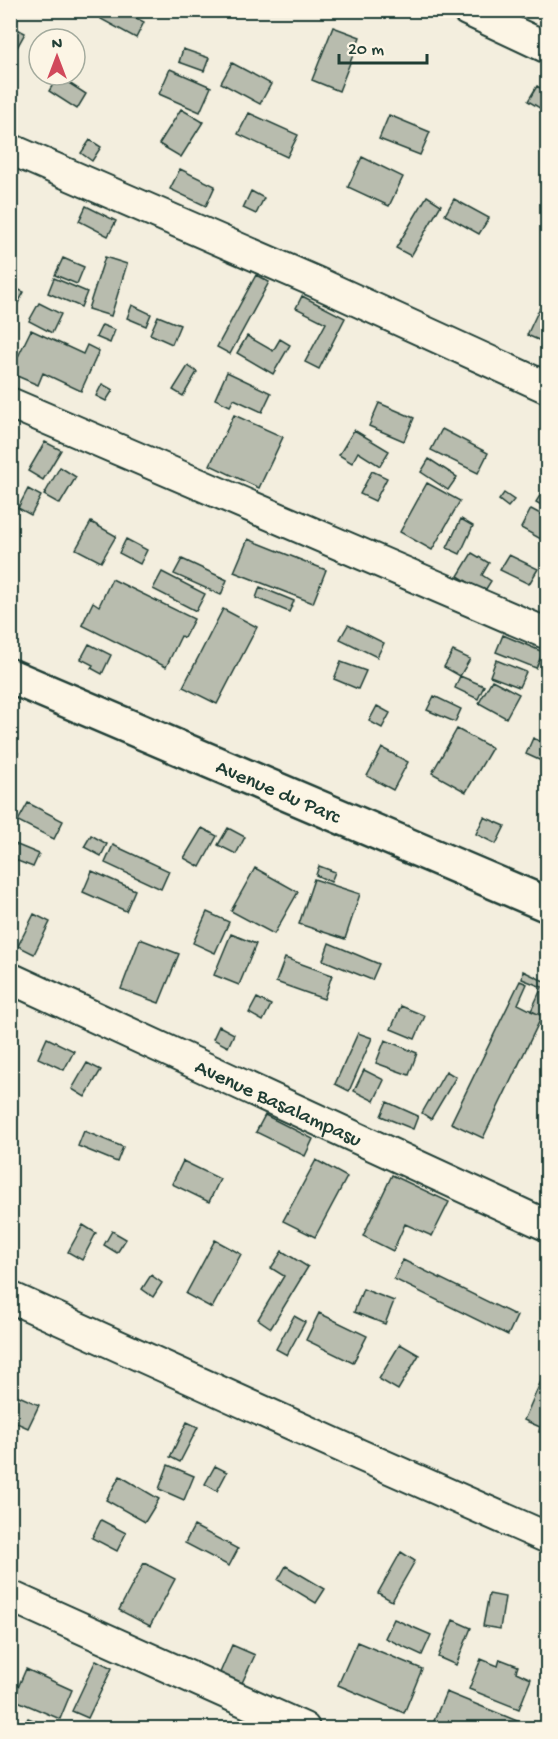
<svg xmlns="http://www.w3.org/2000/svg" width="558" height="1739" font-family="'Gochi Hand',sans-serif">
<rect width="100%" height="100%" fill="#f3eede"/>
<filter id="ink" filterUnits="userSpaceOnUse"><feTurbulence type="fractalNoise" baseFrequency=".0167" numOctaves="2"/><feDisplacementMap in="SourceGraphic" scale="12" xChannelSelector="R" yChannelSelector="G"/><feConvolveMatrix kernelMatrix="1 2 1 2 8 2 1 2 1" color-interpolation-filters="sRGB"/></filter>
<g filter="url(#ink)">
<!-- building -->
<path fill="#b8bcae" stroke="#1f3d34" stroke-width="1.5" d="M105,10H121L144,22L136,38L101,19Z
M10,25L25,33L10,60Z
M333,27L360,37L339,91L312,80Z
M183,49L209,58L204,71L179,62Z
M232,63L271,84L260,104L221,83Z
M170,69L211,87L200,112L159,94Z
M58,76L86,94L77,109L49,91Z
M537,86L548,93V113L528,101Z
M181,109L203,122L181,157L159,144Z
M249,113L298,135L287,157L238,134Z
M389,115L430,132L420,155L379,139Z
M90,140L101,147L92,161L81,153Z
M362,157L403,177L389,206L348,187Z
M180,169L215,186L206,206L170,189Z
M251,191L264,198L256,214L243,208Z
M427,196L441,205L411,256L396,248Z
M454,199L489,218L479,234L445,215Z
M86,206L116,221L108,236L79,221Z
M105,257L127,264L111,316L88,309Z
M63,258L84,267L77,284L55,275Z
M256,275L269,282L230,354L217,347Z
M54,278L87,292L81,307L48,293Z
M10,286L24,292L10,318Z
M548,290V344L527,335Z
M302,296L345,318L319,369L305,362L326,323L296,308Z
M39,303L61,314L52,333L29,321Z
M132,305L151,314L146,326L127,318Z
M158,316L180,325L172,344L150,334Z
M102,325L115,330L110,343L96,337Z
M31,330L83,354L87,345L99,351L81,391L43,373L38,385L10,373Z
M247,336L273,351L280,339L290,345L273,374L237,353Z
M188,366L197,372L183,396L173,390Z
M227,372L271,393L262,412L234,399L230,406L215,399Z
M102,384L113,390L106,401L96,396Z
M379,403L414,418L404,441L369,426Z
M234,415L283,437L259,488L210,465Z
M442,429L488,453L478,473L431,450Z
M354,430L389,451L380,466L358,452L352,463L339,455Z
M45,442L61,450L43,480L28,471Z
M429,459L457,477L448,490L421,472Z
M60,467L76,477L60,504L44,495Z
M372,471L387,478L375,501L360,494Z
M427,483L460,501L432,550L400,532Z
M28,489L41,496L31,515L18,508Z
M544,489L548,491V509L536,502Z
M504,493L514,500L508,507L499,500Z
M531,509L548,518V543L521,528Z
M461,519L473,526L460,554L447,548Z
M91,522L116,536L101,562L76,549Z
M126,539L147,550L140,564L119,553Z
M248,539L326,570L313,603L234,572Z
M472,553L489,563L482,575L491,581L484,592L458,576Z
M509,555L538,569L529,584L500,570Z
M182,559L227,580L221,595L174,574Z
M162,572L205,594L196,611L153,589Z
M112,579L194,619L184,638L181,636L166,667L82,625L93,602L99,606Z
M260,587L294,601L289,612L256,598Z
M223,609L257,627L217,704L183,687Z
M348,625L384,643L377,657L340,639Z
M503,635L543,652L536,668L496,652Z
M89,644L111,655L102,674L91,668L93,665L81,659Z
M453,651L470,659L460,676L444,667Z
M496,660L526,672L519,687L490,676Z
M341,662L366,671L358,689L334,679Z
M460,676L484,686L478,699L455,688Z
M492,680L519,694L506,718L479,703Z
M434,696L461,709L455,722L427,710Z
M377,706L390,713L382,728L369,721Z
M457,729L492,748L466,792L432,773Z
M533,738L548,745V764L526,754Z
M382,748L408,762L393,790L367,776Z
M10,750L18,753L10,769Z
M28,803L63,821L54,839L18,821Z
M484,817L505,826L496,844L476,834Z
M202,828L217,836L200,867L184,858Z
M228,828L245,837L236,854L218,845Z
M91,835L107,844L101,856L84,847Z
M10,842L39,854L33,867L10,858Z
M113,845L169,871L161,889L105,863Z
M319,866L335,872L331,882L316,875Z
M255,868L298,892L274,934L231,911Z
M92,871L135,890L126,911L83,892Z
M314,879L360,894L345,939L299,924Z
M207,912L229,922L215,953L193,943Z
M34,914L50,922L34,954L18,946Z
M231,934L256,944L239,985L214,975Z
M140,939L179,954L159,1003L121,989Z
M329,943L379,964L372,980L323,960Z
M285,958L332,975L324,999L276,982Z
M523,971L548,983V1018L531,1011L542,987L522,979Z
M520,981L527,984L518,1004L542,1016L483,1138L451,1123Z
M257,998L271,1005L263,1021L249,1013Z
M401,1006L425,1016L415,1039L391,1029Z
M219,1026L234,1034L228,1047L213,1039Z
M358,1033L372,1038L349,1091L335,1084Z
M47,1038L74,1051L64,1070L38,1058Z
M385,1040L417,1053L409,1075L376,1063Z
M87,1063L101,1070L85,1097L72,1089Z
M364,1070L384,1080L374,1101L354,1091Z
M446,1071L456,1077L431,1119L422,1113Z
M387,1102L418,1116L413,1129L381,1116Z
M265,1115L313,1139L305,1156L256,1132Z
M84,1131L123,1147L117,1162L78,1146Z
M316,1160L347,1177L315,1237L283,1221Z
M183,1161L220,1179L209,1202L172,1184Z
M392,1175L449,1202L432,1236L405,1224L393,1251L363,1236Z
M83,1225L96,1233L82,1260L68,1252Z
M112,1231L126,1239L117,1253L104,1245Z
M215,1240L241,1254L212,1308L186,1294Z
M282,1251L308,1267L271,1328L258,1319L284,1276L271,1268Z
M403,1260L517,1316L508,1335L394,1279Z
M151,1275L162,1283L153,1297L142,1289Z
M363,1289L394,1301L385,1324L354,1312Z
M319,1313L367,1336L353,1363L306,1340Z
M294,1316L305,1322L287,1355L276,1349Z
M400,1344L419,1355L398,1390L379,1379Z
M548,1365V1435L539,1432L540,1427L524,1420Z
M10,1392L39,1405L28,1428L10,1420Z
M187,1422L198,1427L180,1462L170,1457Z
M168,1465L194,1476L184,1500L159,1489Z
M215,1466L227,1472L217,1491L205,1484Z
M120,1476L159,1499L145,1522L106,1500Z
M101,1520L126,1533L117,1551L92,1538Z
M194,1526L238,1549L229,1566L185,1543Z
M401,1552L415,1561L392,1601L378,1593Z
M144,1563L175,1579L150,1626L119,1610Z
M286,1566L325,1589L316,1603L278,1580Z
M489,1594L505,1597L500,1629L483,1626Z
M394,1619L431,1635L422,1655L385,1638Z
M453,1620L471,1628L456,1665L438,1657Z
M357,1642L422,1669L404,1713L338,1685Z
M232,1645L255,1655L241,1685L219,1675Z
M481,1659L498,1666L500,1659L518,1666L516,1672L531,1679L519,1709L469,1689Z
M96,1660L112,1668L88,1718L72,1711Z
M26,1669L72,1690L60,1719L13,1699Z
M446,1692L532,1727V1728H431Z
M28,1718L52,1728H23Z"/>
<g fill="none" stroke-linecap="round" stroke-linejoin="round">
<!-- street casing -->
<g stroke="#1f3d34" stroke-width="34">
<g id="street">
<path d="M467,10L548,48"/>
<path d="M10,149L316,282L548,388"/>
<path d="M10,403L548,634"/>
<path id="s1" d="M10,978L548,1226"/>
<path d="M10,1297L360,1455L548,1538"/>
<path d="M10,1596L304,1728"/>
</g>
</g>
<!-- secondary casing -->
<g stroke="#1f3d34" stroke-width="38">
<g id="secondary">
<path id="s2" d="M10,676L548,905"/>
</g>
</g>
<!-- street -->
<use href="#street" stroke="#fcf5e5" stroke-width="30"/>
<!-- secondary -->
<use href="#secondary" stroke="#fcf5e5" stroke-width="33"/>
</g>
</g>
<g text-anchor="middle" stroke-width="4.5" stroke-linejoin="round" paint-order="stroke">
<!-- street labels -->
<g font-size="21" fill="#1f3d34" stroke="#fcf5e5">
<text dy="7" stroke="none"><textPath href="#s2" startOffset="292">Avenue du Parc</textPath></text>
<text dy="7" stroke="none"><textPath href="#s1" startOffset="296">Avenue Basalampasu</textPath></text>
</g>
</g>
<!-- margin -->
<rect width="558" height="1739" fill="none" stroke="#fcf5e5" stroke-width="36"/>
<rect x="18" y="18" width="522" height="1703" fill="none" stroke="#1f3d34" stroke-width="2" filter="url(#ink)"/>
<!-- north arrow -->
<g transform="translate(57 57)"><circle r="28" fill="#fcf5e5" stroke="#a4ab9e" stroke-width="1.5"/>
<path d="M0-4.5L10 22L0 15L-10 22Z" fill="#d1495b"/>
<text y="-9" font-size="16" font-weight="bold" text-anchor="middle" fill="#1f3d34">N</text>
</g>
<!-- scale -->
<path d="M339 54v9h88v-9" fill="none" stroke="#1f3d34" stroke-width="3"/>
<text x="348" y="54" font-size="18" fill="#1f3d34" stroke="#fcf5e5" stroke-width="4.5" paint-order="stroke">20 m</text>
</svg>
